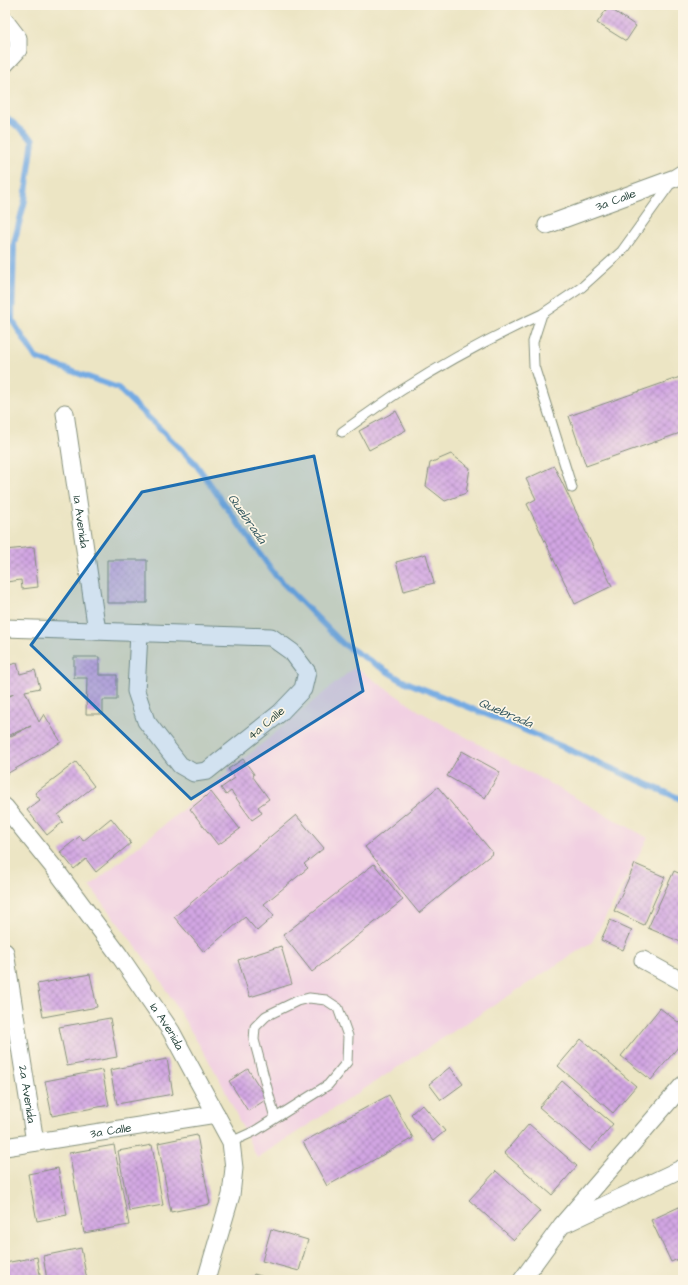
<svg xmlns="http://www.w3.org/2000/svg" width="688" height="1285" font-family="'Architects Daughter',sans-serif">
<defs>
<pattern id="building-cross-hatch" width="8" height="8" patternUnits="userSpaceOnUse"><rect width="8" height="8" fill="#d2a6e3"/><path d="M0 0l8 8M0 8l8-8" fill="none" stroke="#aa88b9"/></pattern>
</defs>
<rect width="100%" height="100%" fill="#fcf5e5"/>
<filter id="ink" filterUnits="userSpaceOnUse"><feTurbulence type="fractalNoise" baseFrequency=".025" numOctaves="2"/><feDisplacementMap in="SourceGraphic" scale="8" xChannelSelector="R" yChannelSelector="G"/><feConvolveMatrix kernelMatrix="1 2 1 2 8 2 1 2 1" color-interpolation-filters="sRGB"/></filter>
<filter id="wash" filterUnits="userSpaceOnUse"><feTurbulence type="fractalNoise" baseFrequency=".012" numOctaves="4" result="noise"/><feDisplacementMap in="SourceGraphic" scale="16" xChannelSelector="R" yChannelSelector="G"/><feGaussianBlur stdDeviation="0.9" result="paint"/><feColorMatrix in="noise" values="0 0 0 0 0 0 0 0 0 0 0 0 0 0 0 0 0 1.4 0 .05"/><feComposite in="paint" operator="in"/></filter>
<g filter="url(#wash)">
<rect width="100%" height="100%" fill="#ece5c4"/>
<!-- built -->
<path fill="#f1d0e2" d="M355,667L419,711L648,838L592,942L257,1158L219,1078L158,976L90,886Z"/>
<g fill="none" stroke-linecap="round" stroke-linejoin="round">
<!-- stream -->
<path stroke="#75abe3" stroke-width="6" d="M5,116L33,140L25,200L14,243L12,320L36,358L118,388L195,463L276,576L343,644L401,680L513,725L683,800"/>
</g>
<g id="blocks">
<!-- building -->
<path fill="url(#building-cross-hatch)" d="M608,7L636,26L626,41L597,23Z
M683,376V432L586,466L569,416Z
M396,411L406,430L369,450L359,431Z
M451,454L470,468L466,493L445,501L426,486L430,463Z
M554,466L612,586L575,604L527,504L536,499L526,479Z
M34,547L38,587L22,589L21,580L6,582L5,550Z
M426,554L434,583L404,591L396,562Z
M107,560H147V603H107Z
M74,657H99V675H117V700H103V714H86L87,678H74Z
M17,663L20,674L35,670L40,688L25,691L39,722L44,714L61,742L5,775V739L31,726L5,737V698L14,694L5,697V666Z
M462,751L500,772L485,798L447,776Z
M243,759L254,774L253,777L269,799L258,807L262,813L252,820L231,791L226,795L221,788L235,778L228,769Z
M76,762L94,786L58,815L63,822L47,835L27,810L40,800L35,793Z
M438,787L493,853L419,913L365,847Z
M211,792L240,829L218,845L190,809Z
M296,815L324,848L304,864L308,868L264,904L274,916L257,931L245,917L204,952L174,917Z
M111,818L131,843L96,872L86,859L74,869L60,852L80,836L83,841Z
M374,864L403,900L312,972L283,935Z
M635,864L665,877L644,925L614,911Z
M674,871L683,875V943L648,928Z
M610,920L632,930L623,950L601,940Z
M281,946L292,984L250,997L238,960Z
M90,974L97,1007L43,1017L37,984Z
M660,1008L683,1026V1041L651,1080L621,1056Z
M110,1018L117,1057L67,1066L59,1027Z
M581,1039L636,1086L613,1113L558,1066Z
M167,1059L173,1094L117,1104L110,1070Z
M450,1067L463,1084L441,1100L429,1084Z
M248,1069L267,1099L248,1111L229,1081Z
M102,1070L109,1105L52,1116L45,1081Z
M562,1081L613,1124L590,1151L539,1107Z
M389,1095L413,1138L327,1186L303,1142Z
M422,1104L445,1131L433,1141L411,1114Z
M529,1124L577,1166L552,1195L504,1153Z
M197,1135L210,1204L171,1212L158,1143Z
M114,1145L129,1225L84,1233L69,1153Z
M152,1145L163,1205L129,1211L118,1151Z
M58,1168L67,1215L37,1221L28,1174Z
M496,1171L540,1211L514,1240L469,1200Z
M679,1207L683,1217V1257L671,1262L651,1220Z
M271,1229L308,1240L299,1271L262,1261Z
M81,1248L87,1280H47L43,1256Z
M37,1257L41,1280H5V1263Z
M254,1274L274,1280H252Z"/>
</g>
</g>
<g filter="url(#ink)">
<use href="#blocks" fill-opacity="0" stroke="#86917c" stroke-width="1"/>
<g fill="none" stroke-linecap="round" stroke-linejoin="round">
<!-- service casing -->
<g stroke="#86917c" stroke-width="11">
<path id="service" d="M342,432C362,418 382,403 402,390C447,361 494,336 542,314
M572,488L534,366L533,342L542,314L582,287L622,251L673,180
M231,1142L255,1131L328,1085L347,1062L348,1036L338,1008L326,1000L309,998L297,1001L266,1016L255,1027L254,1040L275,1118"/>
</g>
<!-- minor casing -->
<g stroke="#86917c" stroke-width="19">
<g id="minor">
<path d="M5,21L18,38V50L5,64"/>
<path id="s1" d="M547,225L675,178L683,173"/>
<path id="s2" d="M65,413L97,631"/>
<path d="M5,628L271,637L292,652L307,672L303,689L280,713L207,771L194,773L180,765L146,721L136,691L139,633"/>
<path id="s3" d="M5,807L55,869L119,955L171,1031L231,1142L234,1168L231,1195L206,1280"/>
<path id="s4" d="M5,952L35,1142"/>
<path d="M643,960L683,982"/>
<path id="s5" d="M5,1147L216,1114"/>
<path d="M567,1223L683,1168"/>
<path d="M522,1280L562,1225L683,1085"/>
</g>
</g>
<!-- service -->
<use href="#service" stroke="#fff" stroke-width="9"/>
<!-- minor -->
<use href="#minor" stroke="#fff" stroke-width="17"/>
</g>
</g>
<!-- marked area -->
<path fill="#1f6fb2" fill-opacity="0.2" stroke="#1f6fb2" stroke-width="3" stroke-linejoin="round" d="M314,456L363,691L191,799L31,645L142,492Z"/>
<g text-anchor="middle" stroke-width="3.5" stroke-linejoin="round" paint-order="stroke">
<!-- street labels -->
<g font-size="12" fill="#1f3d34" stroke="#fcf5e5">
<text dy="4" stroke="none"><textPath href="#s1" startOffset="73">3a Calle</textPath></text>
<text dy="4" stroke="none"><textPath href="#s2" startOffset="110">1a Avenida</textPath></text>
<text transform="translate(266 723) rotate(-40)" y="4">4a Calle</text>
<text dy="4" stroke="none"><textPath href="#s3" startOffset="273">1a Avenida</textPath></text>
<text dy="4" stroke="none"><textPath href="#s4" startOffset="144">2a Avenida</textPath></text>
<text dy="4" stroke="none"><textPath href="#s5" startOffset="107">3a Calle</textPath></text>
</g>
<!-- water labels -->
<g font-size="13" font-style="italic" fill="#345860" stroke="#fcf5e5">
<text transform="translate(248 518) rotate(55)" y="5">Quebrada</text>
<text transform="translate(506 712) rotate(23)" y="5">Quebrada</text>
</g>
</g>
<!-- margin -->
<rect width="688" height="1285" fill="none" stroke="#fcf5e5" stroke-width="20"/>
</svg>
